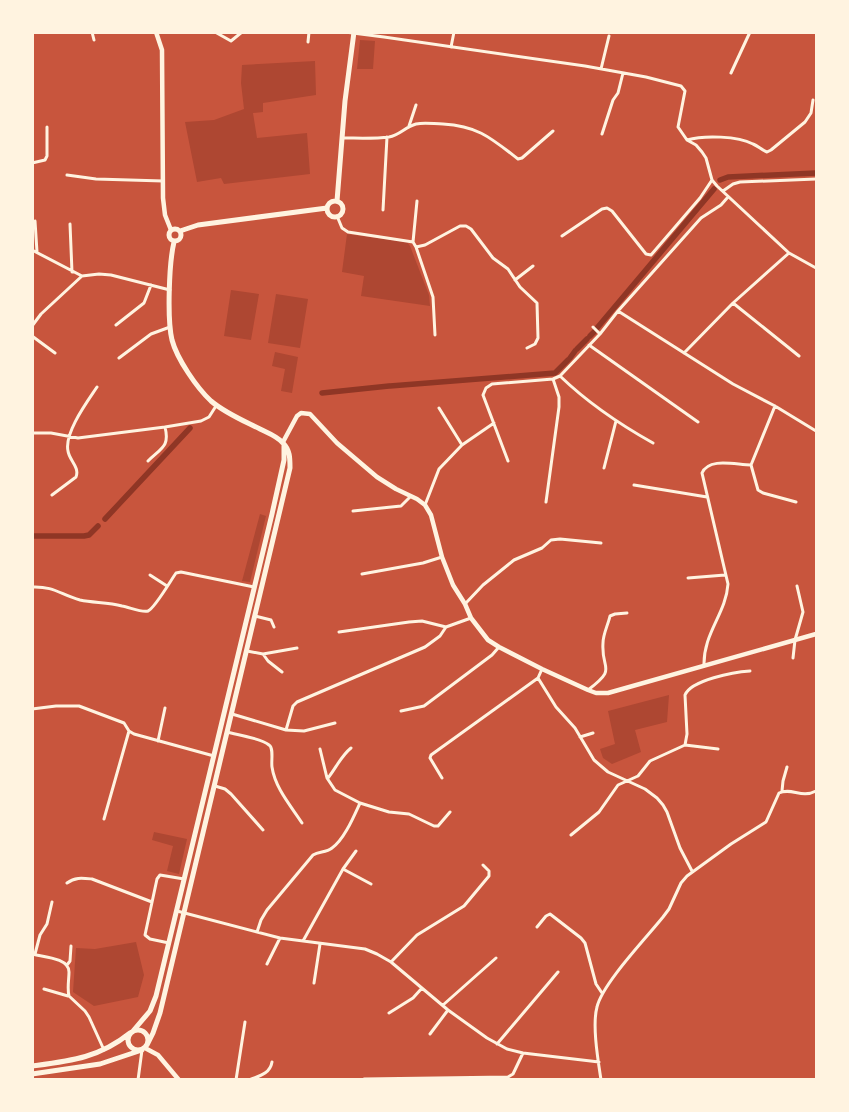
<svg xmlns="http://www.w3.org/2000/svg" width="849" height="1112" font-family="'Space Grotesk',sans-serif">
<rect width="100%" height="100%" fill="#c8553d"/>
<!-- green -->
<path fill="#ae4732" d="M360,40L375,41L373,69H357Z
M315,61L316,95L263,103V112L253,113L257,138L307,133L310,174L224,184L221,178L197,182L185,122L214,120L244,109L241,83L242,65Z
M347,234L407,242L410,246L429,295L430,306L361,296L364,276L342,272Z
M231,290L259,294L251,340L224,336Z
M276,294L308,299L300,348L268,343Z
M275,352L298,357L292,393L281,391L285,369L272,366Z
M260,514L266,516L250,582L242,581Z
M669,695L667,722L635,730L641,752L612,764L603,758L600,749L615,744L608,711Z
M154,832L187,839L179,874L167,871L173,846L152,840Z
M136,942L144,975L138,997L94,1006L73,992L76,948L95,949Z"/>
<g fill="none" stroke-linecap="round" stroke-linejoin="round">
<!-- canal -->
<path stroke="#8f3625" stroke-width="5.5" d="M720,180L728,177L816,173
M597,328L714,189
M590,336L594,332
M577,349L587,339
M570,358L575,351
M390,386L555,373L568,360
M322,393L389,386
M105,519L190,428
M32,536H84L89,535L98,526"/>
<!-- minor -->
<path stroke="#fff3e0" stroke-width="3" d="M92,32L94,40
M215,32L231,41L242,32
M345,32L384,37L585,66L646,77L681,86L685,91L678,127L687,140L696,145L702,152L706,158L712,180L717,186L789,253L816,268
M308,42L309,32
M451,47L454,32
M601,69L609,36
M731,73L750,32
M409,126L416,105
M602,134L613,100L618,93L623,73
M342,138C357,138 374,139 389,137C400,135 405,127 416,124C425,122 434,124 443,124C478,126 491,138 518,159L522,158L553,131
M687,140C704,135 738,136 753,144C758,146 762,150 767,152L771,150L805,122L811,113L813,100
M32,163L45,160L47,156V127
M67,175L96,179L163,181
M723,191L733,184L740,182L816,179
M383,210L387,137
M337,216L342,228L348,232L413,242L416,247L433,297L435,335
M35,221L37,252
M70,224L72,272
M562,236L602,209L607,208L612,211L646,254L651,255L700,198L712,180
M413,242L417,201
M416,247L425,245L460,226H466L471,229L493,258L508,269L520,287L537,303L538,338L535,344L527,348
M32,250L82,276L99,274L111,275L170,290
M515,280L533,266
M733,303L799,356
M618,311L701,218L721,205L728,197
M116,325L144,303L151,285
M32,326L41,314L82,276
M593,327L600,334
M32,336L55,353
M589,345L698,422
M684,353L733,303L789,253
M119,358L151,334L170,327
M560,376C588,403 619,424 653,443
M439,408L462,445
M32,433H51L78,438L165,427L201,421L209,417L216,406
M148,461C161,448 170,447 165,427
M508,461L483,395L486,388L492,384L553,379L560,376L600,334L618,311L733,384L775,406L816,431
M751,465L758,490L763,493L796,502
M604,468L616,421
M634,485L707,497
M52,495L76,477C80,467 69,460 68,451C64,433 87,402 97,387
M546,502L559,407V397L553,379
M425,505L439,469L462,445L494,423
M353,511L401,506L410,497
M362,574L423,563L442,557
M150,575L167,586
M688,578L725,575
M32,587C54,586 61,595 80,600C94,603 108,602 122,606C129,607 142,613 148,611C155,608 171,580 176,573L181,572L254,587
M465,604L483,585L514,560L542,548L551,540L560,539L601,543
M255,616L271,620L274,627
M339,632L409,622L422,621L446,627L471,618
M247,651L263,654L297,648
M263,654L268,661L282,672
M793,658L795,640L803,612L797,586
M704,666C703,633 726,614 728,584L702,473C709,457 736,465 751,465L775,406
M542,669L538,678L556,707L575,728L594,760L608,772L645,789L657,798L663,805L667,812L680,848L692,871
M588,690C618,667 601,671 603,643C603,634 608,625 610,616L615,614L627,613
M32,709L56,706H79L124,723L129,731L134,734L214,756
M401,711L424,706L492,655L499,647
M232,714L286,730L304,731L335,723
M286,730L293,706L297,702L425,647L440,636L446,627
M227,732C238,735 261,738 269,745C274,748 271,761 272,767C275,788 291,806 302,823
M580,737L593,733
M158,741L165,708
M685,745L718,749
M320,749L327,778L335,790L360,803L389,812L409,814L434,826H438L450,812
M328,778C336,768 341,756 351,748
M442,778L430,758L431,755L538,678
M215,786L225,789L231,794L263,830
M782,791L783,781L787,767
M104,819L129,731
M571,835L599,812L618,785L638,776L650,761L685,745L687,734L685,695C691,680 734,672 750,671
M343,869L371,884
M67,883C75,877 82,878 92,879L152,902
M177,911L280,938L365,949L377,954L391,962L448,1010L487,1038L507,1049L523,1053L599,1062
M537,927L546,916L550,914L581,938L585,943L596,984L602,993
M257,932L261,920L267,910L313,855C319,851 326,853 332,848C344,840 354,816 360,803
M303,941L343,869L356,851
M169,943L150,939L145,935L157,879L160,875L184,879
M32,954C44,957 69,958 69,972C69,980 67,988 69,996L85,1011L89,1017L104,1050
M35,954L40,935L47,924L52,902
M391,962L417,935L464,906L489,876V871L483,865
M267,964L280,938
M67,965L70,961L71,946
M314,983L320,944
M44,989L68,996
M443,1005L496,958
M389,1013L413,998L422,988
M430,1034L448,1010
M497,1044L558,972
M364,1079L508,1077L513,1074L523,1053
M138,1080L142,1050
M236,1080L245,1022
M249,1080C259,1076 270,1074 272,1062
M601,1080C598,1060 592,1025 597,1007C602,984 647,937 663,917L669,909L681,883L687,876L731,844L766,822L779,793C792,787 801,799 816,791"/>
<!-- tertiary -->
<path stroke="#fff3e0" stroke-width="4.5" d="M156,32L162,50L163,198L165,215L171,230
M283,442L297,416L301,413L310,414L337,443L377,477L396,489L417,499L425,505L431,515L442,557L453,585L465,604L471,618L488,640L499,647L542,669L588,690L596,693H608L816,634
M145,1048L158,1055L179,1080"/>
<!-- primary -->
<path stroke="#fff3e0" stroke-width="5" d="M337,201L345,101L354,32
M327 209a8 8 0 1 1 16 0a8 8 0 1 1-16 0Z
M169 235a6 6 0 1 1 12 0a6 6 0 1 1-12 0Z
M180,231L198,225L327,208
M128 1040a10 10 0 1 1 20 0a10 10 0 1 1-20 0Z
M133,1031L150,1011L156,996L272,514L284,460V445
M147,1045L153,1033L160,1013L290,468C290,458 290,450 283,443C277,436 268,433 260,429C244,421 225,413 211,401C197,388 177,359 172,340C167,319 169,263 174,242
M32,1066C70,1061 99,1058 130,1033
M32,1074L100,1064L142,1050"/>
</g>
<!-- border -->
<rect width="849" height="1112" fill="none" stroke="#fff3e0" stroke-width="68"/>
</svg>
